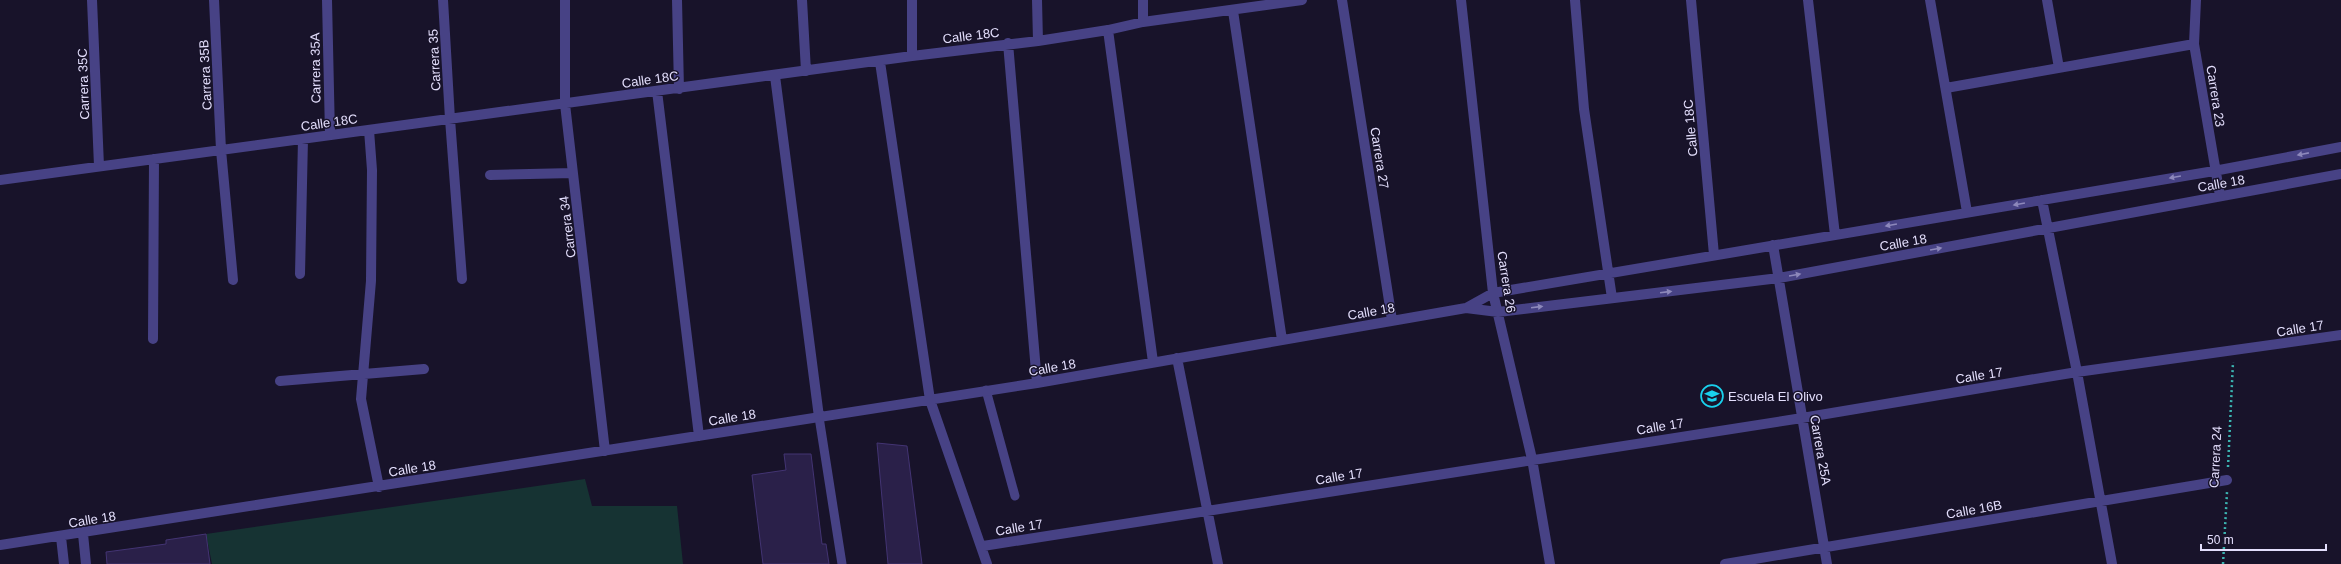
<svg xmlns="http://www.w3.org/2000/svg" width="2341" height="564" font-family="Arial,sans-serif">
<rect width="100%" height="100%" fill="#18132a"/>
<!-- green -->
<path fill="#163333" d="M585,479L592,506H677L683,564H212L206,534Z"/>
<!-- building -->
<path fill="#2a2049" stroke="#433473" d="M877,443L907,446L922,564H888Z
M784,454H811L822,544H826L829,564H763L752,475L786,470Z
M206,534L210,564H107L106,552L166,544V540Z"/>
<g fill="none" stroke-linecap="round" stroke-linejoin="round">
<!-- path -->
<path stroke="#3bb4b1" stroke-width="2.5" stroke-dasharray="2 3" stroke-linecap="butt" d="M2228,467L2233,362
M2223,564L2227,492"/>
<!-- service -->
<path stroke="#474285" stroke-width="9" d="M986,390L1015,496
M819,417L842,564"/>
<!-- minor -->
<path stroke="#474285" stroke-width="10" d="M92,0L99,166
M214,0L221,150L233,280
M327,0L330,135
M443,0L450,119L462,279
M565,0V104L605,451
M677,0L679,89
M802,0L806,71
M912,0V56
M1037,0L1038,41
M1342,0L1392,320
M1461,0L1493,293L1532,459L1550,564
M1575,0L1584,109L1612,298
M1691,0L1714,255
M1808,0L1835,235
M1930,0L1967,212
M2047,0L2059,68
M2196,0L2194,44L2220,196
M1233,11L1282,340
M1143,22V0
M1108,30L1153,362
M1008,43L1037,383
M880,62L930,400L987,564
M775,76L819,417
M1946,88L2194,44
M657,91L699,436
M369,130L372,170L371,281L361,399L379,487
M490,175L573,173
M0,180L912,56L1038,41L1108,30L1143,22L1302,0
M2042,200L2077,372L2112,564
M1773,245L1827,564
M300,274L303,139
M1466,308L1493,293L2214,171L2341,147
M153,339L154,159
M1177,358L1218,564
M280,381L424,369
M83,534L86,564
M61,537L64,564
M0,545L1037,383L1466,308L1498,312L1779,278L2341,174
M983,546L1802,418L2077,372L2341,335
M1725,564L2227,480"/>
</g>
<!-- one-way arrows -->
<defs><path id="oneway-solid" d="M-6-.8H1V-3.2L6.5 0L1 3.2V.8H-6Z"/></defs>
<g fill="#8d88bb">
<use href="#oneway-solid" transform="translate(2303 154) rotate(169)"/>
<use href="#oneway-solid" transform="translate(2175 177) rotate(170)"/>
<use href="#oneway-solid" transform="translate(2019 204) rotate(170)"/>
<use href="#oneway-solid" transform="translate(1891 225) rotate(170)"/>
<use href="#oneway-solid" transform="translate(1936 249) rotate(-10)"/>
<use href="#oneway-solid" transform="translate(1795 275) rotate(-10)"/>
<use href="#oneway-solid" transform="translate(1666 292) rotate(-7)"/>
<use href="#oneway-solid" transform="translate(1537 307) rotate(-7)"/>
</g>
<!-- icons -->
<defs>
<g id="school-ring" transform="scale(1.15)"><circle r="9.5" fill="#18132a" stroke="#19d1ed" stroke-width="1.5"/><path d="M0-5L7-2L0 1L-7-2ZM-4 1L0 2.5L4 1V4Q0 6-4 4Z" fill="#19d1ed"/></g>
</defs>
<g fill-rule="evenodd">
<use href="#school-ring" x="1712" y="396"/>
</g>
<g text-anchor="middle" stroke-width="3" stroke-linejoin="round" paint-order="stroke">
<!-- street labels -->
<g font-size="13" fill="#e3defc" stroke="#18132a">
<text transform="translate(971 35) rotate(-7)" y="5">Calle 18C</text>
<text transform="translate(434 60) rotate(-93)" y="5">Carrera 35</text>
<text transform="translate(315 68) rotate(-91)" y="5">Carrera 35A</text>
<text transform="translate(205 75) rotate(-93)" y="5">Carrera 35B</text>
<text transform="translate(650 79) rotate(-8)" y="5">Calle 18C</text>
<text transform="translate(83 84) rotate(-92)" y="5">Carrera 35C</text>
<text transform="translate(2216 96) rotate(81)" y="5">Carrera 23</text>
<text transform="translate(329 122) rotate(-8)" y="5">Calle 18C</text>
<text transform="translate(1690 128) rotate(-95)" y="5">Calle 18C</text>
<text transform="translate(1380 158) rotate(81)" y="5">Carrera 27</text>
<text transform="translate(2221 183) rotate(-10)" y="5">Calle 18</text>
<text transform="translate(567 227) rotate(-97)" y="5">Carrera 34</text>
<text transform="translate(1903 242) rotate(-10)" y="5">Calle 18</text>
<text transform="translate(1507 282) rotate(81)" y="5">Carrera 26</text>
<text transform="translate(1371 311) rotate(-10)" y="5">Calle 18</text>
<text transform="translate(2300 328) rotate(-9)" y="5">Calle 17</text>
<text transform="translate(1052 367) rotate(-10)" y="5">Calle 18</text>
<text transform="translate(1979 375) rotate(-9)" y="5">Calle 17</text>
<text transform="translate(732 417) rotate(-9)" y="5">Calle 18</text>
<text transform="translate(1660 426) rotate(-9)" y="5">Calle 17</text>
<text transform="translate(1821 450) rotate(80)" y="5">Carrera 25A</text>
<text transform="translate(2215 457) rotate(-87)" y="5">Carrera 24</text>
<text transform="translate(412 468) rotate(-9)" y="5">Calle 18</text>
<text transform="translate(1339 476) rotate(-9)" y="5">Calle 17</text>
<text transform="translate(1974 509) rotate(-10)" y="5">Calle 16B</text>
<text transform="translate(92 519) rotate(-9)" y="5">Calle 18</text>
<text transform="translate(1019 527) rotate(-9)" y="5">Calle 17</text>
</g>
<!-- poi labels -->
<g font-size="13" fill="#e3defc" stroke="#18132a" text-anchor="start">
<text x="1728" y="401">Escuela El Olivo</text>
</g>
</g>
<!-- scale -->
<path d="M2201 544v6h125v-6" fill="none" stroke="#e3defc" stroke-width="2"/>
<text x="2207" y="544" font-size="12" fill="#e3defc" stroke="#18132a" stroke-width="3" paint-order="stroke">50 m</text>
</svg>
